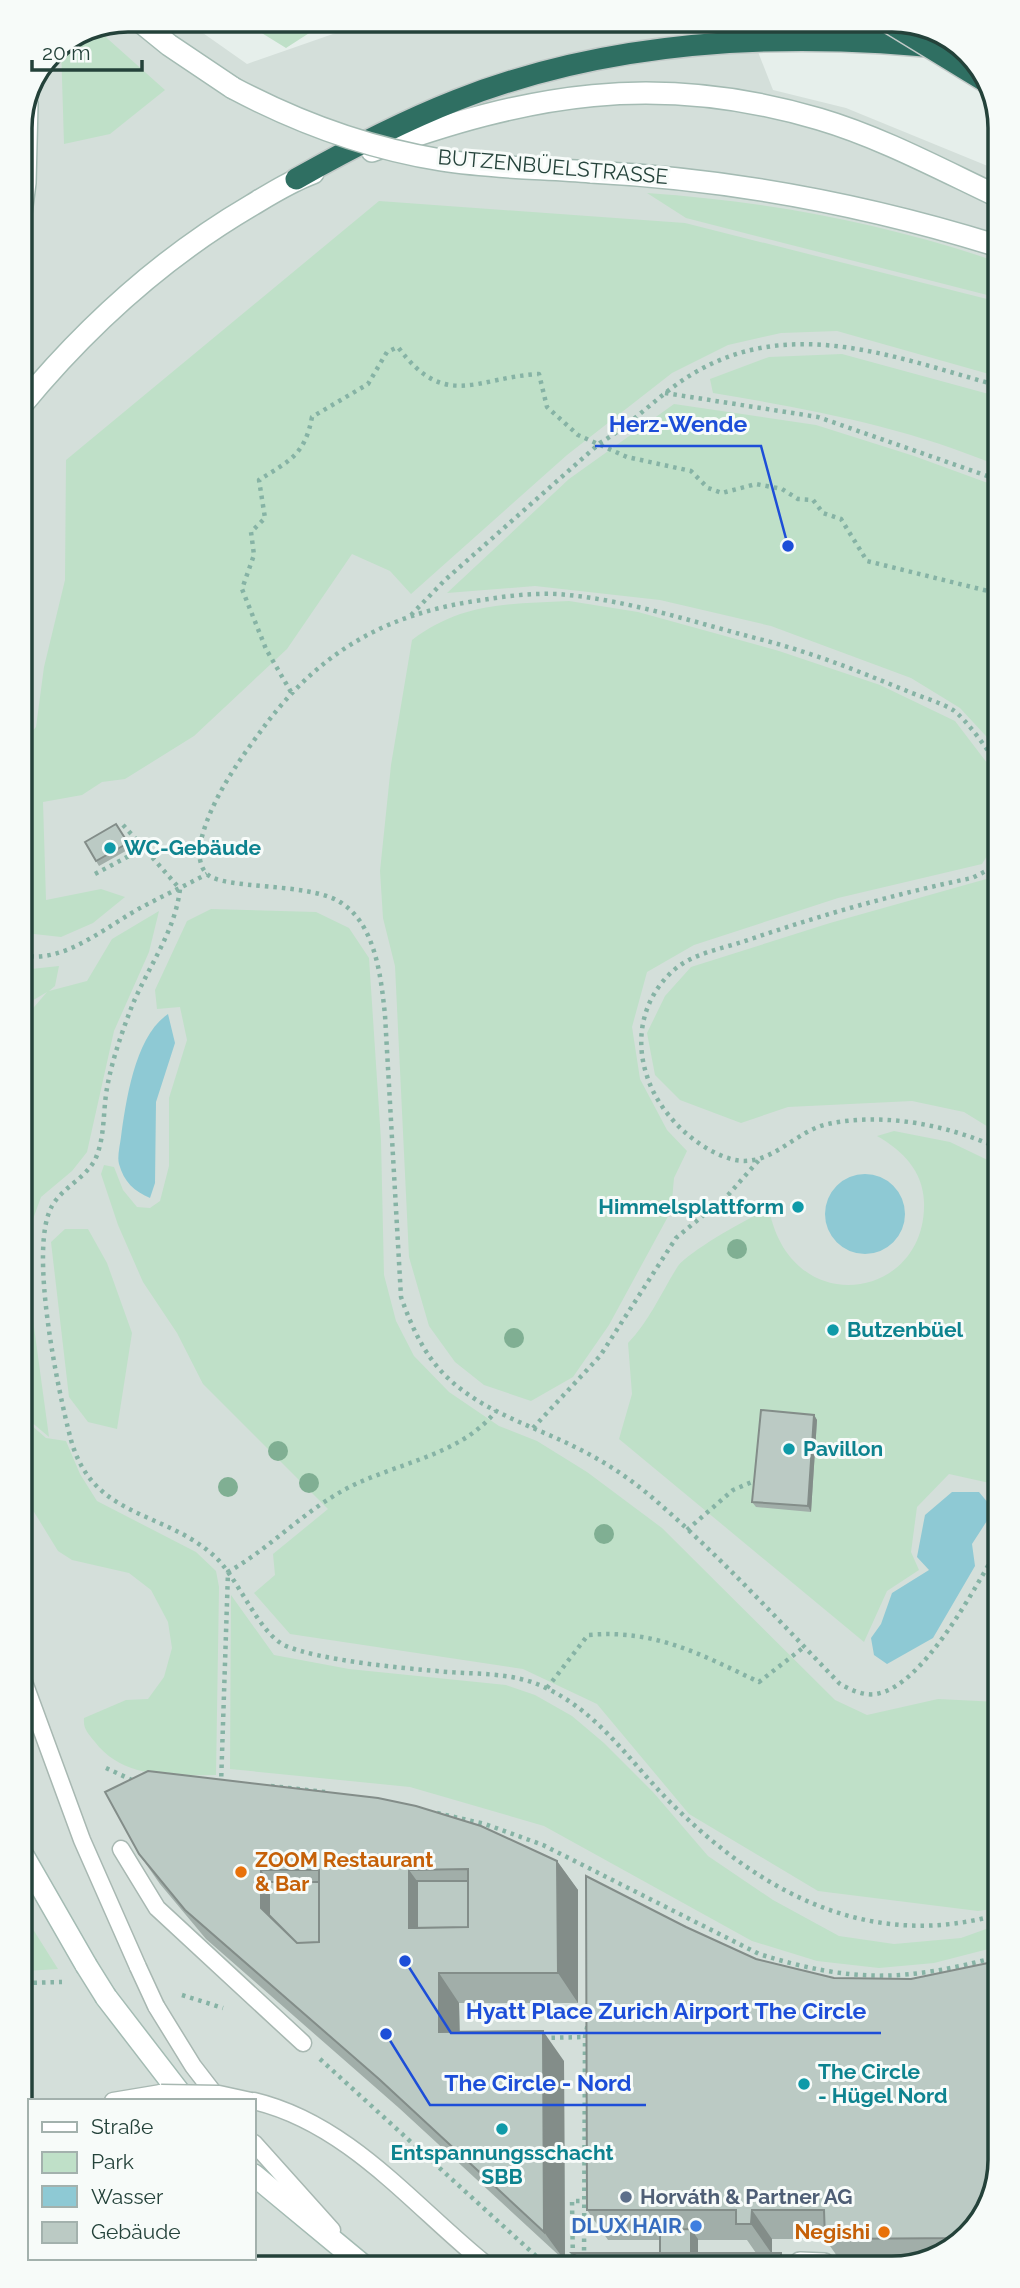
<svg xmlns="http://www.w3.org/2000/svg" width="1020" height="2288" font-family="Raleway,sans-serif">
<rect width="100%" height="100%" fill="#e6efeb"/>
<!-- built -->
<path fill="#d4dfda" d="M127,19H183L247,64L376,19H745L773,90L846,108L995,169L1001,2161L982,2221L928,2263L120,2268L93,2258H254V2101H30V2202L25,2196L19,121L51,51Z"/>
<!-- green -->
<path fill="#bfe0c8" d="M239,19H331L286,48Z
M99,31L165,90L110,134L64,144L61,46Z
M647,193C765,201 883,223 995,261V297L686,218Z
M379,201L685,223L995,301L996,376L837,331L781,333L728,345L672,373L567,455L411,594L390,571L352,554L287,649L194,736L125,779L102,782L82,795L43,802L46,900L101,889L125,897L93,923L61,937L25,933L22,929L21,745L36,727L44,667L65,580L66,460Z
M842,354L996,396V465C906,427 809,409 713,393L710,379L769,357Z
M674,404L816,425L914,456L996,486L997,748L960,708L911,678L771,626L660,600L535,586L447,593L569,479Z
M569,601L638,612L779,651L880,685L955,721L997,776V840L982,864L838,898L694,945L647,972L632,1027L640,1079L667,1130L687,1151L674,1178L671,1211L609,1325L573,1377L531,1401L484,1385L455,1362L429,1326L409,1257L395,966L383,918L380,871L391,765L412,640C462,602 508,604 569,601Z
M997,876L998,1133L964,1112L912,1101L788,1107L741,1123L680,1100L655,1075L647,1033L665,996L691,967L830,923Z
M211,909L316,912L349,928L369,958L381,1140L384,1275L396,1321L414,1356L449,1392L499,1426L537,1441L587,1472L662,1528L835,1700L867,1715L938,1699L999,1702L1000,1896L991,1900V1909L978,1911L818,1891L689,1814L597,1704L523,1669L290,1634L254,1593L275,1575L273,1554L328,1509L203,1384L177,1333L143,1282L118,1225L101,1174L104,1165L114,1167L123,1190L137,1207L150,1208L160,1201L169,1166V1098L187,1040L180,1007L157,1009L155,990L187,921Z
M159,911L149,952L114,1031L87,1152L72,1171L41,1197L29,1230L22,1046L28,1014L47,992L25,1005L22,1022V970L59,966L55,986L49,991L87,981L112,939Z
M894,1131L950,1142L998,1165L999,1490L994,1484L949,1474L917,1507L911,1552L919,1570L887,1591L864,1642L619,1439L632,1394L628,1343C650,1320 661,1293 678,1266C689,1251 751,1216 769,1209C791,1322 927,1300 924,1202C923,1171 903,1151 877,1136Z
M65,1229H88L107,1263L132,1333L117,1429L88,1422L69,1397L51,1242Z
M23,1265L30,1298L49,1437L23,1415Z
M23,1418L46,1438L66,1441L80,1474L97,1501L196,1552L216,1571L219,1587L216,1775C173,1776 123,1779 95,1742C88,1733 83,1729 84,1718L126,1700L148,1699L164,1677L172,1648L168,1622L151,1590L129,1573L72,1560L58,1551L23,1494Z
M231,1595L274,1655L349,1669L506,1685L535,1695L572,1716L604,1743L653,1792L708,1856L773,1900L839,1936L894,1944L961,1938L1000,1924V1946L934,1963L879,1968L817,1961L752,1941L544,1826L410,1787L230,1769Z
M24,1915L58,1969L25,1971Z"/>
<!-- water -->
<path fill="#8ec9d4" d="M168,1014L175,1043L156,1102L155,1183L150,1198C134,1191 124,1182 119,1164C117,1157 120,1145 121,1137C126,1101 135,1036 168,1014Z
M825 1214a40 40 0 1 1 80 0a40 40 0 1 1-80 0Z
M952,1492H979L994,1510L972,1544L975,1566L933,1638L887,1664L874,1655L871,1638L881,1624L892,1593L929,1570L917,1557L925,1515Z"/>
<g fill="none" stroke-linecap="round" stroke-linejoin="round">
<!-- lane casing -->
<g stroke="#a8b8b2" stroke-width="19">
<path id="lane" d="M24,1682L82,1840L138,1967
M121,1849L157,1908L303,2043
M156,2006L193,2066L220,2101
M113,2101L161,2093
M254,2101C350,2124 414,2207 488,2266
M25,2139L30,2135
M254,2143L332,2230"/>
</g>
<!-- street casing -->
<g stroke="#a8b8b2" stroke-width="24">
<path id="street" d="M800,2263L824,2264"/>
</g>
<!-- secondary casing -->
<g stroke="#a4bbb3" stroke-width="24">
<path id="secondary" d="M137,19L169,45L233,88
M372,151C528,94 656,71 819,119C880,137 938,168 995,195
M591,172C729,179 863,204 995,245
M20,221L25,183L27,104
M20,407C85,328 163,257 252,205C272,193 291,181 313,173
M24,1857L86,1965
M106,1997L186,2101
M254,2175L365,2267"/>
</g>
<!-- highway casing -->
<g stroke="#c2cac8" stroke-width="24">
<path id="highway" d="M296,179C349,149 401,122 457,100C617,37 796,31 964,50"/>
</g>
<!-- path -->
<path stroke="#86b3a5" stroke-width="4.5" stroke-dasharray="3.5 5" stroke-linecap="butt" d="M665,393L818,417L996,479
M411,615L445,580L600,443C634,423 660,393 694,373C792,315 897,358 996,385
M291,692L266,649L242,589L254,555L251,532L265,518L259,480C289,461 305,455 312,417L368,384L387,352L398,347C445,411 477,377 539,374L547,407L578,435L627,457L691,471L708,488L722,493L756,484L782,489L798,499L813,500L823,513L841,519L867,561L996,593
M997,764C988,750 966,719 953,710C940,702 921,697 907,691C858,671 811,652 759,639C693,622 625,599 557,594C532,593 506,596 482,600C389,613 323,649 266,724C240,759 209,801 200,845C198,853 200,868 207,874C223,890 308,882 340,902C376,924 381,978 385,1015L401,1297C412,1328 425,1357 449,1379C484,1412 533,1426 575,1447C604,1461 631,1479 655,1500C721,1557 780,1622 840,1684C851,1690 864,1696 876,1694C924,1686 975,1587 999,1547
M123,825L144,848
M997,861L990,869L972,878C894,894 818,916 742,942C720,949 692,954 674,970C643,997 634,1038 647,1076C658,1112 694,1148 731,1159C769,1170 794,1131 828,1124C883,1112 948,1125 998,1148
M95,874L144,848L180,889C175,932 148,967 132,1006C122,1032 112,1060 107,1088C103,1110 105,1134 97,1155C89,1177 63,1186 52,1206C28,1248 58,1391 71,1440C93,1518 161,1510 212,1554C237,1574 258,1634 286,1646C320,1660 399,1668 437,1671C474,1675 512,1671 546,1688C603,1715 633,1767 677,1809C766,1896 873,1951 1000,1914
M22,955C64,965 109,924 144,906C165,895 186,885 207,874
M533,1428L600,1356L676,1238L729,1194L759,1160
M687,1530L733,1490L759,1479
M547,1688L588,1635C655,1629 700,1654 759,1682L804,1647
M106,1768L134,1781
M221,1785L228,1572C267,1550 298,1517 337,1494C388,1463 458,1459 496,1411
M271,1786L325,1792
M437,1813L485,1824L543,1845L759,1954C852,1983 906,1982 1000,1956
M25,1983L62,1982
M182,1995L223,2008
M543,2038L585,2037
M320,2059L547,2266
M584,2259L585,2037L588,2023
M573,2265L572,2201H583"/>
<!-- lane -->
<use href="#lane" stroke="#fff" stroke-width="16"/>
<!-- street -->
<use href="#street" stroke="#fff" stroke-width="21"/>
<!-- secondary -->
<use href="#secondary" stroke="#fff" stroke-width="21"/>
<!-- highway -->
<use href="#highway" stroke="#2f6f62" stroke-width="21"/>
<!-- tram -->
<path stroke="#5f7d75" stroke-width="2" d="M105,2258L125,2268"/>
<!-- lane-bridge casing -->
<g stroke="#a8b8b2" stroke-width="19" stroke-linecap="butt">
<path id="lane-bridge" d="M138,1967L156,2006
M161,2093L219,2094L251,2101"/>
</g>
<!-- secondary-bridge casing -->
<g stroke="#a4bbb3" stroke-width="24" stroke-linecap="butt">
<path id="secondary-bridge" d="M233,88C299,123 367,148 441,160C490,168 541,168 591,172
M86,1965L106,1997"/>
</g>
<!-- highway-bridge casing -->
<g stroke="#c2cac8" stroke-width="24" stroke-linecap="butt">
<path id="highway-bridge" d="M885,20L988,83"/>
</g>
<!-- lane-bridge -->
<use href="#lane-bridge" stroke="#fff" stroke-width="16"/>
<!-- secondary-bridge -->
<use href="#secondary-bridge" stroke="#fff" stroke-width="21"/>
<!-- highway-bridge -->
<use href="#highway-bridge" stroke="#2f6f62" stroke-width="21"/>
</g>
<!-- trees -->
<g fill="#80af93">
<circle cx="737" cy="1249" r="10"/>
<circle cx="514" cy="1338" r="10"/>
<circle cx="278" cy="1451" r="10"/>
<circle cx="309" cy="1483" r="10"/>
<circle cx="228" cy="1487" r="10"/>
<circle cx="604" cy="1534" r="10"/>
</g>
<!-- wall -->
<path fill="#a1aea9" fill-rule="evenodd" d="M116,824L131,848L99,866L96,861Z
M814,1415L817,1420L811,1512L756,1507L752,1502Z
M139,1854L557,1861L578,1890V2003H459L460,2032L564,2061L565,2261L399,2108L206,1939L160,1884Z
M586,1876L982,2221L928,2263H842L825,2239H772V2253L789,2264L581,2265L572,2253H660V2240H608L587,2210ZM698,2240H747L756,2253H698Z"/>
<!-- shaded-wall -->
<path fill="#838d89" d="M814,1415L817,1420L811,1512L808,1506Z
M557,1861L578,1890V2003L558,1973Z
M261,1870L282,1900V1931L261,1908Z
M409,1870L430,1899V1939L409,1928Z
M439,1973L459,2003L460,2061L439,2032Z
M543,2031L564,2061L565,2261L544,2232Z
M752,2210L772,2239V2254L751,2224Z
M691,2229L698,2239V2264L691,2265Z
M781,2253L789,2264H781Z"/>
<!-- building -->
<path fill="#bbcac4" stroke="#838d89" stroke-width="2" fill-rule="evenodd" d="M116,824L128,843L96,861L85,842Z
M761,1410L814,1415L808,1506L752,1502Z
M148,1771L378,1798L416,1806L481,1826L557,1861L558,1973H439V2032L543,2031L544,2232L379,2079L185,1910L139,1854L105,1792ZM468,1869V1927L409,1928V1870ZM261,1870H319V1942L297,1943L261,1908Z
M586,1876L686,1927L756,1959L834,1978L911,1979L988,1963V1971H1000L1001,2161L982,2221L960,2238L825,2239L824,2210H752L751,2224H736V2210H587Z
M417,1881H468V1927L417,1928Z
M269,1882H319V1942L297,1943L269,1915Z
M691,2229V2253H660V2230Z
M572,2253H781V2264L589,2265Z"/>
<!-- markers -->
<g fill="#0f9aa8" stroke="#f7fbf9" stroke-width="2.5">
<circle cx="110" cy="848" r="7"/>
<circle cx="798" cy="1207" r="7"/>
<circle cx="833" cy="1330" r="7"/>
<circle cx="789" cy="1449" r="7"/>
<circle cx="804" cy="2084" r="7"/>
<circle cx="502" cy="2129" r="7"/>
</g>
<g fill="#e8710a" stroke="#f7fbf9" stroke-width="2.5">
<circle cx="241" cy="1872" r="7"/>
<circle cx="884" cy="2232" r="7"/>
</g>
<circle fill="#5c6f8a" stroke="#f7fbf9" stroke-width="2.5" cx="626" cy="2197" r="7"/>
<circle fill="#3f7fe0" stroke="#f7fbf9" stroke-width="2.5" cx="696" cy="2226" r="7"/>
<g text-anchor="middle" stroke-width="6" stroke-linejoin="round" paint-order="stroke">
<!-- street labels -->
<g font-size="21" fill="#24423a" stroke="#f7fbf9">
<text transform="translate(553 167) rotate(5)" y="7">BUTZENBÜELSTRASSE</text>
</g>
<!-- culture labels -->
<g font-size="21" font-weight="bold" fill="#0d838f" stroke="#f7fbf9" text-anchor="start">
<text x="124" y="855">WC-Gebäude</text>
<text x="784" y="1214" text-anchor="end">Himmelsplattform</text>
<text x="847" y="1337">Butzenbüel</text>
<text x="803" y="1456">Pavillon</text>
<text x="818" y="2079">The Circle<tspan x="818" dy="24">- Hügel Nord</tspan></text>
<text x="502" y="2160" text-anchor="middle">Entspannungsschacht<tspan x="502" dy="24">SBB</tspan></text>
</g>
<!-- food labels -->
<g font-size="21" font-weight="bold" fill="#c56008" stroke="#f7fbf9" text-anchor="start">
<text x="255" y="1867">ZOOM Restaurant<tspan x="255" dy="24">&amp; Bar</tspan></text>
<text x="870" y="2239" text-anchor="end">Negishi</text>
</g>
<!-- service labels -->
<g font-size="21" font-weight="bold" fill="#4e5e75" stroke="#f7fbf9" text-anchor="start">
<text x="640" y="2204">Horváth &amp; Partner AG</text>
</g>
<!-- shop labels -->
<g font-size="21" font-weight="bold" fill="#366cbe" stroke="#f7fbf9" text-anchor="end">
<text x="682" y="2233">DLUX HAIR</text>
</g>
</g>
<!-- crop -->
<path d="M0 0H1020V2288H0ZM128 32H892A96 96 0 0 1 988 128V2160A96 96 0 0 1 892 2256H128A96 96 0 0 1 32 2160V128A96 96 0 0 1 128 32Z" fill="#f7fbf9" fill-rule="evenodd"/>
<path fill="none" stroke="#24423a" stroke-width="3.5" d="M128 32H892A96 96 0 0 1 988 128V2160A96 96 0 0 1 892 2256H128A96 96 0 0 1 32 2160V128A96 96 0 0 1 128 32Z"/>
<!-- callouts -->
<path fill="none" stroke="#1d4ed8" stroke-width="2.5" d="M788 546L761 446H595M405 1961L451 2033H881M386 2034L430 2105H646"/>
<g fill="#1d4ed8" stroke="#f7fbf9" stroke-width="2.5">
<circle cx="788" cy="546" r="7"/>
<circle cx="405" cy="1961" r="7"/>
<circle cx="386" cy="2034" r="7"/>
</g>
<g font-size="23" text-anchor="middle" font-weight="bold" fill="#1d4ed8" stroke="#f7fbf9" stroke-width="6" stroke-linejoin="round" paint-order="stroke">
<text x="678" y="432">Herz-Wende</text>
<text x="666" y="2019">Hyatt Place Zurich Airport The Circle</text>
<text x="538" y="2091">The Circle - Nord</text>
</g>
<!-- legend -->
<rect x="28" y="2099" width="228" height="161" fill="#f7fbf9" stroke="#a3b1ad" stroke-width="2"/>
<rect x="42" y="2122" width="35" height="10" fill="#ffffff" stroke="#a3b1ad" stroke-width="2"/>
<text x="91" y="2134" font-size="21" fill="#24423a">Straße</text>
<rect x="42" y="2152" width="35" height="21" fill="#bfe0c8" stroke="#a3b1ad" stroke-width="2"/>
<text x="91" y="2169" font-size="21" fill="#24423a">Park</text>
<rect x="42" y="2186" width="35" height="21" fill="#8ec9d4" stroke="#a3b1ad" stroke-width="2"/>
<text x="91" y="2204" font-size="21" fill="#24423a">Wasser</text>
<rect x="42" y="2222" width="35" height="21" fill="#bbcac4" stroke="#a3b1ad" stroke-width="2"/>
<text x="91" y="2239" font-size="21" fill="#24423a">Gebäude</text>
<!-- scale -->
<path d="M32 60v10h110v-10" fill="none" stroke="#24423a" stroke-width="3.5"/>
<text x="42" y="60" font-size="21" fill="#24423a" stroke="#f7fbf9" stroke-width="5" paint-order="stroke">20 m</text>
</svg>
